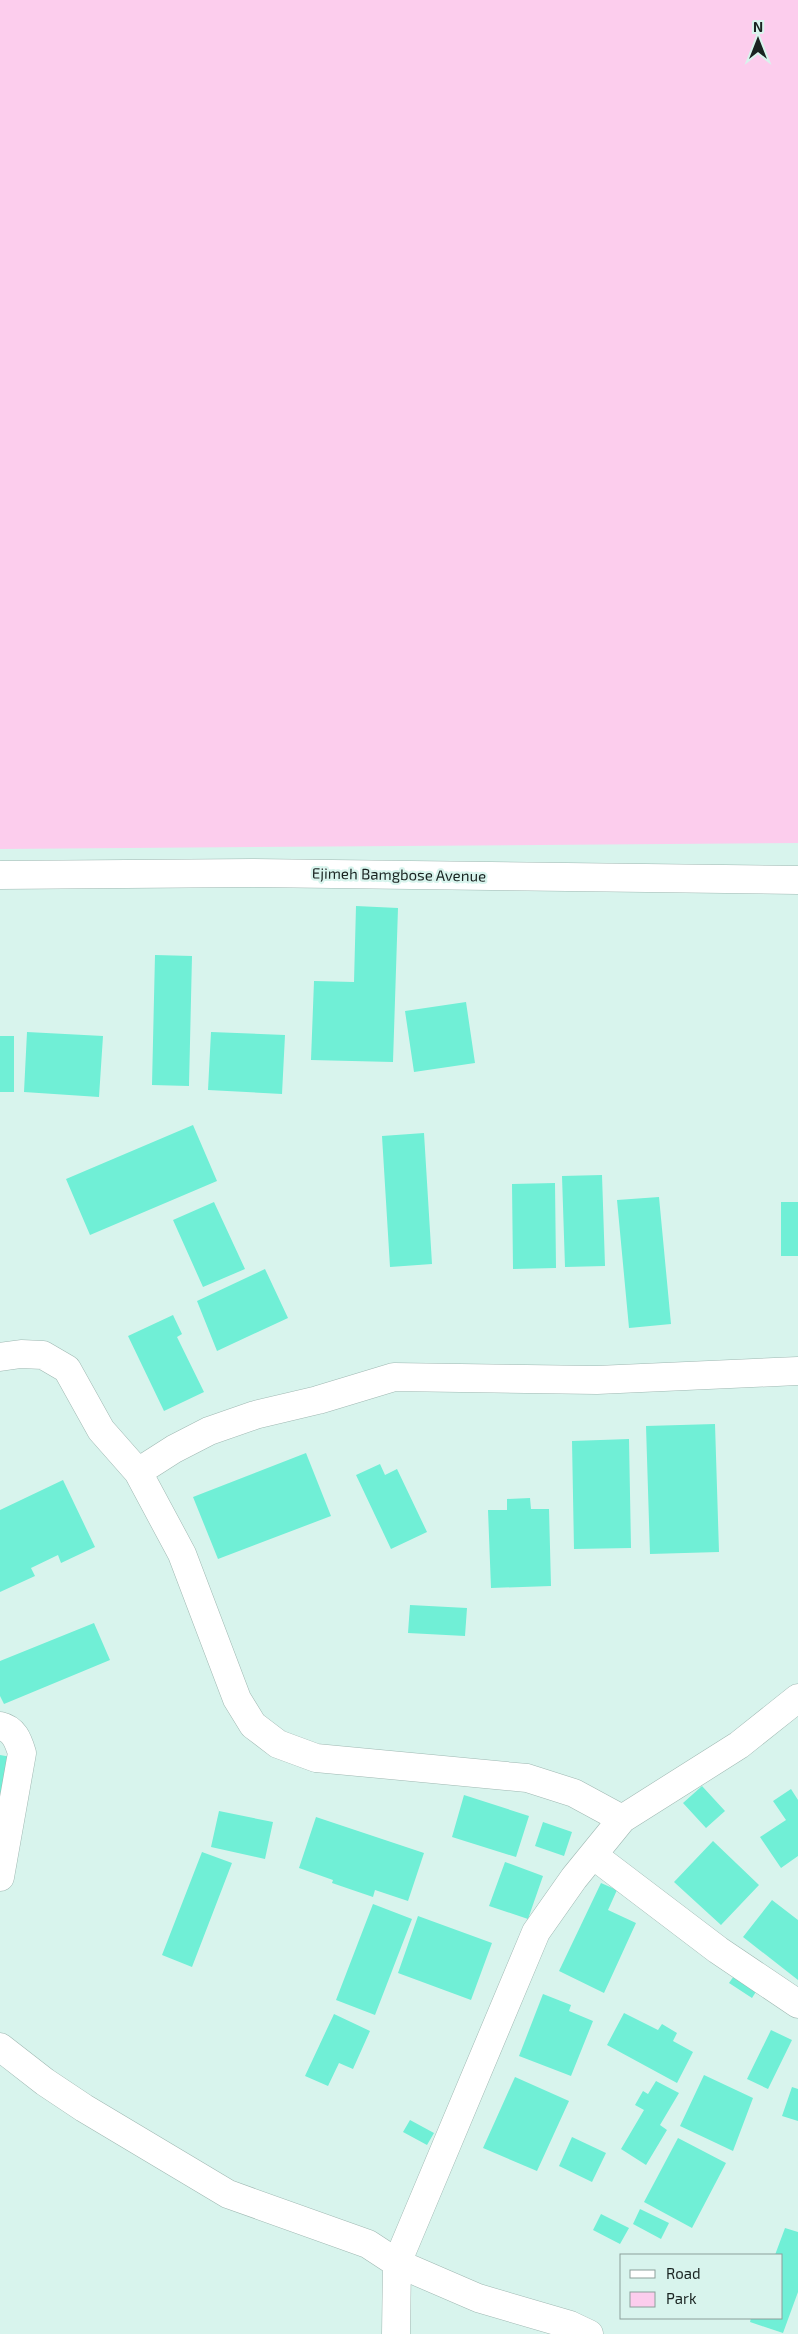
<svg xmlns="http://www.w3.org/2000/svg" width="798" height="2334" font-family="'Exo 2',sans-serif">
<rect width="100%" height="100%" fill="#d8f4ed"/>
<!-- green -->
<path fill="#fccded" d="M0,0H798V843L0,849Z"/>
<!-- building -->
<path fill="#70efd6" d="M356,906L398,908L393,1062L311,1060L314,981L354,982Z
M155,955L192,956L189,1086L152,1085Z
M466,1002L475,1063L414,1072L405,1011Z
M27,1032L103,1036L99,1097L24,1092Z
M211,1032L285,1035L282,1094L208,1090Z
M0,1036H14V1092H0Z
M193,1125L217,1181L90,1235L66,1179Z
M424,1133L432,1264L390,1267L382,1136Z
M602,1175L605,1266L565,1267L562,1176Z
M555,1183L556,1268L513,1269L512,1184Z
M659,1197L671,1324L629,1328L617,1200Z
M214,1202L245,1269L203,1287L173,1220Z
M781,1202H798V1256H781Z
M265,1269L288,1318L217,1351L197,1301Z
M173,1315L182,1334L177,1337L204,1392L164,1411L128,1336Z
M715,1424L719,1552L650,1554L646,1426Z
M629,1439L631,1548L574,1549L572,1441Z
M306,1453L331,1516L218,1559L193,1497Z
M380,1464L385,1475L397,1469L427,1532L391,1549L356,1475Z
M63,1480L95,1547L61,1563L58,1555L31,1568L35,1576L0,1592V1510Z
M530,1498L531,1509H549L551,1586L491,1588L488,1510H507V1499Z
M410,1605L467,1608L465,1636L408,1633Z
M94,1623L110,1660L4,1704L0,1696V1661Z
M0,1755L11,1757L0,1801Z
M702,1786L725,1811L706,1828L683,1803Z
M791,1789L798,1800V1856L781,1868L760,1837L786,1820L773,1801Z
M464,1795L529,1816L516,1857L452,1837Z
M219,1811L273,1822L265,1859L211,1847Z
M316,1817L424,1853L408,1901L375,1890L373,1897L332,1883L333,1880L299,1868Z
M543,1822L572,1832L564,1856L535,1846Z
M713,1841L759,1885L721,1925L674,1882Z
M202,1852L232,1863L192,1967L162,1955Z
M505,1862L543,1876L528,1919L489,1906Z
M601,1883L617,1890L608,1910L636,1923L604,1993L559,1971Z
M772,1900L798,1920V1980L743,1937Z
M373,1904L412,1919L375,2015L336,2000Z
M418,1916L492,1943L471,2000L398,1973Z
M736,1973L759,1987L752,1998L729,1983Z
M543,1994L571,2005L569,2011L593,2021L571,2076L519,2056Z
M624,2013L658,2030L662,2024L677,2033L673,2041L693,2052L677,2083L607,2045Z
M334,2014L370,2031L353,2069L339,2063L328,2086L305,2076Z
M771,2030L792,2040L768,2089L747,2079Z
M704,2075L753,2098L733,2151L680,2126Z
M515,2077L569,2101L537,2171L483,2148Z
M656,2081L679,2093L660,2125L667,2130L646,2165L621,2149L644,2110L635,2105L643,2091L648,2094Z
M792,2087L798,2089V2121L782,2116Z
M410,2120L434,2133L427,2145L403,2132Z
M572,2137L606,2153L592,2182L559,2166Z
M678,2138L726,2163L692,2228L644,2202Z
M640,2209L669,2223L661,2239L633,2224Z
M601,2214L629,2228L620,2244L593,2230Z
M785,2228L798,2232V2292L783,2333L750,2322L751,2318H782V2255H775Z"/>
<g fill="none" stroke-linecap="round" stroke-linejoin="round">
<!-- minor casing -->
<g stroke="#9fb8b2" stroke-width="29">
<path id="minor" d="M0,875L252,873L798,880
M0,1357L21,1354L43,1355L67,1369L101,1430L138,1472L182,1554L237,1699L253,1725L278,1744L316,1758L527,1778L574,1793L622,1819
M138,1472L174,1449L209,1431L255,1415L318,1400L394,1377L597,1380L798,1371
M0,1726C14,1729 18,1740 22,1753L0,1877
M593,1855L718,1950L798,2004
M0,2047L45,2082L84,2108L228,2194L368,2244L397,2263L478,2298L570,2325L589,2334
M396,2334L397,2263L536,1932L574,1878L622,1819L739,1745L798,1698"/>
</g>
<!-- minor -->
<use href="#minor" stroke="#fff" stroke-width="28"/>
</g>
<g text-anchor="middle" stroke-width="4.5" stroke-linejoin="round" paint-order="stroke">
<!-- street labels -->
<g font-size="15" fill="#192321" stroke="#d8f4ed">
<text transform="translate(399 875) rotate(1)" y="5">Ejimeh Bamgbose Avenue</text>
</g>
</g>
<!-- legend -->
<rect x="620" y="2254" width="162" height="65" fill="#d8f4ed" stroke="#8ca09b"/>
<rect x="630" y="2270" width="25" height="8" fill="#ffffff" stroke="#8ca09b"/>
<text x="666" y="2279" font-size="15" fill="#192321">Road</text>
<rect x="630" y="2292" width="25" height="15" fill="#fccded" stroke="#8ca09b"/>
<text x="666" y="2304" font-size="15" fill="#192321">Park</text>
<!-- north arrow -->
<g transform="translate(758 40)" stroke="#d8f4ed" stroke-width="4" paint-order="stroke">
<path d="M0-4L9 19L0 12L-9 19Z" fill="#192321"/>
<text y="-8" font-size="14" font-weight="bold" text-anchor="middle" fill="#192321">N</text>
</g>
</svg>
